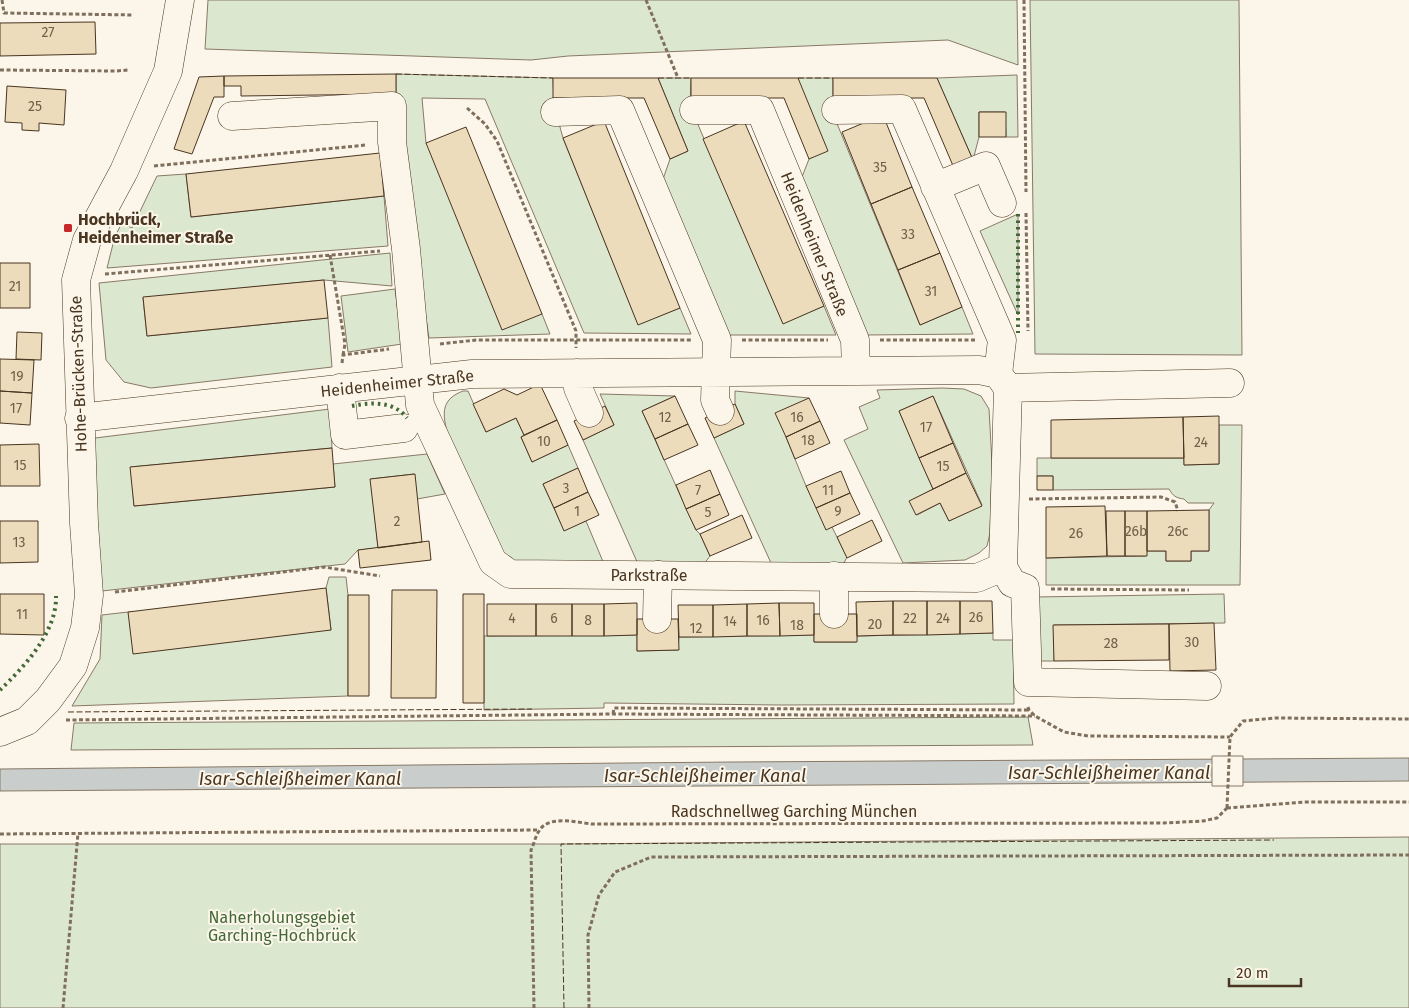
<svg xmlns="http://www.w3.org/2000/svg" width="1409" height="1008" font-family="'Fira Sans',sans-serif">
<rect width="100%" height="100%" fill="#fbf6e9"/>
<!-- green -->
<path fill="#dce7d0" stroke="#887966" fill-rule="evenodd" d="M208,0H1017L1018,65L948,40L568,56L531,60L205,49Z
M1030,0H1239L1242,355L1035,354Z
M396,74L553,78C553,100 557,117 563,138L638,324L680,308L691,334L584,333L485,99L422,98L426,143L542,314L550,334L429,338L400,143L396,94Z
M1017,75L1018,137H1006L1005,112H979V137L973,160L937,78Z
M658,78H691L690,106L783,323L824,306L836,335H724L662,182L670,159L688,151Z
M798,78H833V98L831,109L920,325L962,307L973,334L865,335L800,182L809,159Z
M186,174L191,217L384,196L388,246L107,268L115,236L122,223L132,228L157,176Z
M1018,214V315L980,231Z
M390,253L392,286L324,280L143,298L147,336L328,318L332,367L151,388L124,382L106,360L99,283Z
M395,289L402,344L348,352L341,296Z
M942,388L964,389L981,396L989,409L992,463L990,533L987,546L979,553L965,560L903,563L844,440L868,429L859,407L880,398L877,390ZM933,396L982,505L949,521L940,503L917,515L910,501L933,489L899,411Z
M463,391H468L486,432L516,418L524,435L521,437L532,462L568,445L578,468L543,484L564,530L586,521L604,564H508L447,431C442,412 442,399 463,391Z
M735,391L809,398L786,437L806,486L832,527L847,557L843,565L771,563L714,438L744,424L735,404Z
M600,394L675,396L642,411L696,530L700,534L710,556L704,564H638L583,440L614,425Z
M330,409L332,448L131,467L134,506L335,487L333,464L427,454L445,494L417,499L414,474L371,479L378,548L358,550L345,564L93,592L87,439Z
M1219,425H1242L1240,585H1046V558L1146,556L1147,551H1166V561H1191V551H1209V510L1214,503H1188L1184,499C1176,498 1173,496 1169,489L1053,490V476H1037V458H1184V465L1219,464Z
M329,577H346L348,595V696L72,706L100,659L102,615L128,612L331,630L326,588Z
M1224,594L1225,623L1054,625V661H1035L1034,597Z
M993,633V640H1013L1014,704L781,705L604,703V708L484,710V636H487L637,635V651L678,650L679,637L814,635V642H856L857,636Z
M1028,717L1033,745L71,750L74,723Z
M1409,837V1008H0V844H561Z"/>
<!-- water -->
<path fill="#c9cecd" stroke="#887966" d="M1409,758V781L0,791V769L732,762Z"/>
<!-- pier -->
<path fill="#fbf6e9" stroke="#887966" d="M1212,756H1243V786H1212Z"/>
<!-- building -->
<path fill="#ecdcbc" stroke="#4a3520" d="M95,22L96,54L0,56V23Z
M396,74V94L241,96V86H224V76Z
M224,76V97H214L192,154L174,149L199,77Z
M553,78H658L688,151L670,159L644,98H553Z
M691,78H798L828,151L809,159L784,98H691Z
M833,78H937L973,160L954,168L924,98H833Z
M7,86L66,90L64,125L39,123V131L22,130V123L5,122Z
M979,112H1006V137H979Z
M883,115L912,187L871,204L842,132Z
M604,121L680,308L638,325L563,138Z
M744,121L824,306L783,324L703,139Z
M466,127L542,314L502,330L426,143Z
M380,153L384,196L191,217L186,174Z
M912,187L940,253L898,270L871,204Z
M940,253L962,307L920,325L898,270Z
M0,263H30V308H0Z
M324,280L328,318L147,336L143,297Z
M17,332L42,333L41,360L16,359Z
M0,359L34,360L32,393L0,391Z
M540,384L557,420L524,435L516,418L486,432L473,404L504,389L517,395Z
M0,391L32,393L30,425L0,423Z
M675,396L688,424L655,439L642,411Z
M933,396L953,443L919,458L899,411Z
M809,398L820,421L786,437L775,413Z
M735,404L744,424L714,438L705,418Z
M605,406L614,425L583,440L574,421Z
M1219,416V464L1184,465L1183,417Z
M1183,417L1184,458H1051V420Z
M557,420L568,445L532,462L521,437Z
M820,421L830,443L795,459L786,437Z
M688,424L698,445L664,460L655,439Z
M953,443L966,473L933,489L919,458Z
M39,444L40,486H0V445Z
M332,448L335,487L134,506L130,467Z
M578,468L588,492L554,508L543,484Z
M710,470L720,494L686,509L676,485Z
M841,471L850,493L816,508L806,486Z
M966,473L982,506L949,521L940,503L916,515L909,501Z
M415,474L422,542L378,548L370,479Z
M1037,476H1053V490H1037Z
M588,492L599,515L564,531L554,508Z
M850,493L860,514L826,530L816,508Z
M720,494L729,515L696,530L686,509Z
M1105,506L1107,556L1046,558V507Z
M1209,510V551H1191V561H1166V551H1147V511Z
M1106,511H1125V556H1107Z
M1125,511H1147V556H1125Z
M742,515L752,538L710,556L700,534Z
M872,520L882,541L847,558L837,537Z
M0,521H38V562L0,563Z
M429,541L431,560L360,568L358,550Z
M326,588L331,630L133,654L128,612Z
M392,590H437L436,698H391Z
M0,594H44V635L0,634Z
M463,594H484V703H463Z
M348,595H369V696H348Z
M893,601H927V635H893Z
M893,601V635L857,636L856,602Z
M927,601H960V634L927,635Z
M960,601H992L993,633L960,634Z
M637,603V635L604,636V604Z
M779,603L780,636H747V604Z
M779,603H814V635L780,636Z
M487,604H536V636H487Z
M536,604H572V636H536Z
M572,604H604V636H572Z
M747,604V636L713,637V605Z
M678,605H713V637H679Z
M814,614H857V642H814Z
M637,619H678L679,650L637,651Z
M1214,623L1216,670L1170,671L1169,624Z
M1169,624V660L1054,661L1053,625Z"/>
<g fill="none" stroke-linecap="round" stroke-linejoin="round">
<!-- minor casing -->
<g stroke="#4a3520" stroke-width="29">
<path id="minor" d="M694,110H760L855,340L856,370
M836,110L902,109L1002,340L998,374
M555,112L620,110L717,340L715,400L720,411
M232,116L392,106V142L406,249L420,405L493,562L510,574L977,578L1003,567
M935,187L986,166L1002,203
M577,373L578,388L589,413
M340,388L345,435L404,428
M1008,388L1230,383
M79,418L472,374L979,370L998,374L1008,388L1003,567L1012,583L1025,588L1028,682L1207,686
M834,576V614
M657,619L658,575
M0,732L27,721L48,700L73,666L85,628L89,595L84,523L76,280L87,240L124,171L168,71L180,0"/>
</g>
<!-- path -->
<path stroke="#7f6f5c" stroke-width="3" stroke-dasharray="4 2.5" stroke-linecap="butt" d="M2,0L4,13L133,15
M646,0L678,78
M1024,0L1026,192
M0,70L116,71L129,70
M467,108L485,124L497,141L576,331V348
M154,166L366,145
M1026,213L1028,331
M330,255L345,344L343,355
M105,274L380,251
M742,340H828
M880,340H976
M440,344L476,340H691
M342,363L343,355L389,349
M1029,499L1161,497L1175,502L1178,511
M1051,589L1189,590
M115,592L324,567L380,576
M1028,707L1029,710L1035,716L1064,732L1088,736L1230,737
M613,714L614,708L1028,710
M66,720L613,714L1035,716
M1227,808L1230,737L1243,721L1275,718L1409,719
M1227,808L1304,802H1409
M0,834L539,830
M63,1008L78,833
M534,1008L531,850C534,844 535,837 539,831C548,815 576,822 591,824L1164,823L1203,821L1217,818L1227,808
M589,1008L588,935L599,895L615,872L651,857L1409,855"/>
<!-- minor -->
<use href="#minor" stroke="#fbf6e9" stroke-width="28"/>
<!-- hedge -->
<path stroke="#436837" stroke-width="4" stroke-dasharray="2.5 4" stroke-linecap="butt" d="M1018,214V333
M352,406C371,402 394,401 407,418
M0,690C24,667 57,632 56,596"/>
<!-- fence -->
<path stroke="#4a3520" stroke-width="1" stroke-dasharray="6 2.5" stroke-linecap="butt" d="M396,74L553,78
M658,78H691
M798,78H833
M68,712L532,709
M564,1008L561,844L1274,840"/>
</g>
<!-- markers -->
<rect fill="#c62828" stroke="#fbf6e9" stroke-width="2" x="63" y="223" width="10" height="10" rx="2.5"/>
<g text-anchor="middle" stroke-width="4" stroke-linejoin="round" paint-order="stroke">
<!-- number labels -->
<g font-size="14" fill="#725f47">
<text x="48" y="37">27</text>
<text x="35" y="111">25</text>
<text x="880" y="172">35</text>
<text x="908" y="239">33</text>
<text x="15" y="291">21</text>
<text x="931" y="296">31</text>
<text x="17" y="381">19</text>
<text x="16" y="413">17</text>
<text x="665" y="422">12</text>
<text x="797" y="422">16</text>
<text x="926" y="432">17</text>
<text x="808" y="445">18</text>
<text x="544" y="446">10</text>
<text x="1201" y="447">24</text>
<text x="20" y="470">15</text>
<text x="943" y="471">15</text>
<text x="566" y="493">3</text>
<text x="698" y="495">7</text>
<text x="828" y="495">11</text>
<text x="577" y="516">1</text>
<text x="838" y="516">9</text>
<text x="708" y="517">5</text>
<text x="397" y="526">2</text>
<text x="1136" y="536">26b</text>
<text x="1178" y="536">26c</text>
<text x="1076" y="538">26</text>
<text x="19" y="547">13</text>
<text x="22" y="619">11</text>
<text x="976" y="622">26</text>
<text x="512" y="623">4</text>
<text x="554" y="623">6</text>
<text x="910" y="623">22</text>
<text x="943" y="623">24</text>
<text x="588" y="625">8</text>
<text x="763" y="625">16</text>
<text x="730" y="626">14</text>
<text x="875" y="629">20</text>
<text x="797" y="630">18</text>
<text x="696" y="633">12</text>
<text x="1192" y="647">30</text>
<text x="1111" y="648">28</text>
</g>
<!-- poi labels -->
<g font-size="16" font-weight="bold" fill="#4a3520" stroke="#fbf6e9" text-anchor="start">
<text x="78" y="225">Hochbrück,<tspan x="78" dy="18">Heidenheimer Straße</tspan></text>
</g>
<!-- street labels -->
<g font-size="16" fill="#4a3520" stroke="#fbf6e9">
<text transform="translate(815 244) rotate(68)" y="6">Heidenheimer Straße</text>
<text transform="translate(78 374) rotate(-92)" y="6">Hohe-Brücken-Straße</text>
<text transform="translate(397 383) rotate(-6)" y="6">Heidenheimer Straße</text>
<text x="649" y="581">Parkstraße</text>
<text x="794" y="817">Radschnellweg Garching München</text>
</g>
<!-- park labels -->
<g font-size="16" fill="#436837" stroke="#fbf6e9">
<text x="282" y="923">Naherholungsgebiet<tspan x="282" dy="18">Garching-Hochbrück</tspan></text>
</g>
<!-- water labels -->
<g font-size="18" font-style="italic" fill="#4a3520" stroke="#fbf6e9">
<text x="1109" y="779">Isar-Schleißheimer Kanal</text>
<text x="705" y="782">Isar-Schleißheimer Kanal</text>
<text x="300" y="785">Isar-Schleißheimer Kanal</text>
</g>
</g>
<!-- scale -->
<path d="M1229 978v8h72v-8" fill="none" stroke="#4a3520" stroke-width="2.5"/>
<text x="1236" y="978" font-size="15" fill="#4a3520" stroke="#fbf6e9" stroke-width="4" paint-order="stroke">20 m</text>
</svg>
